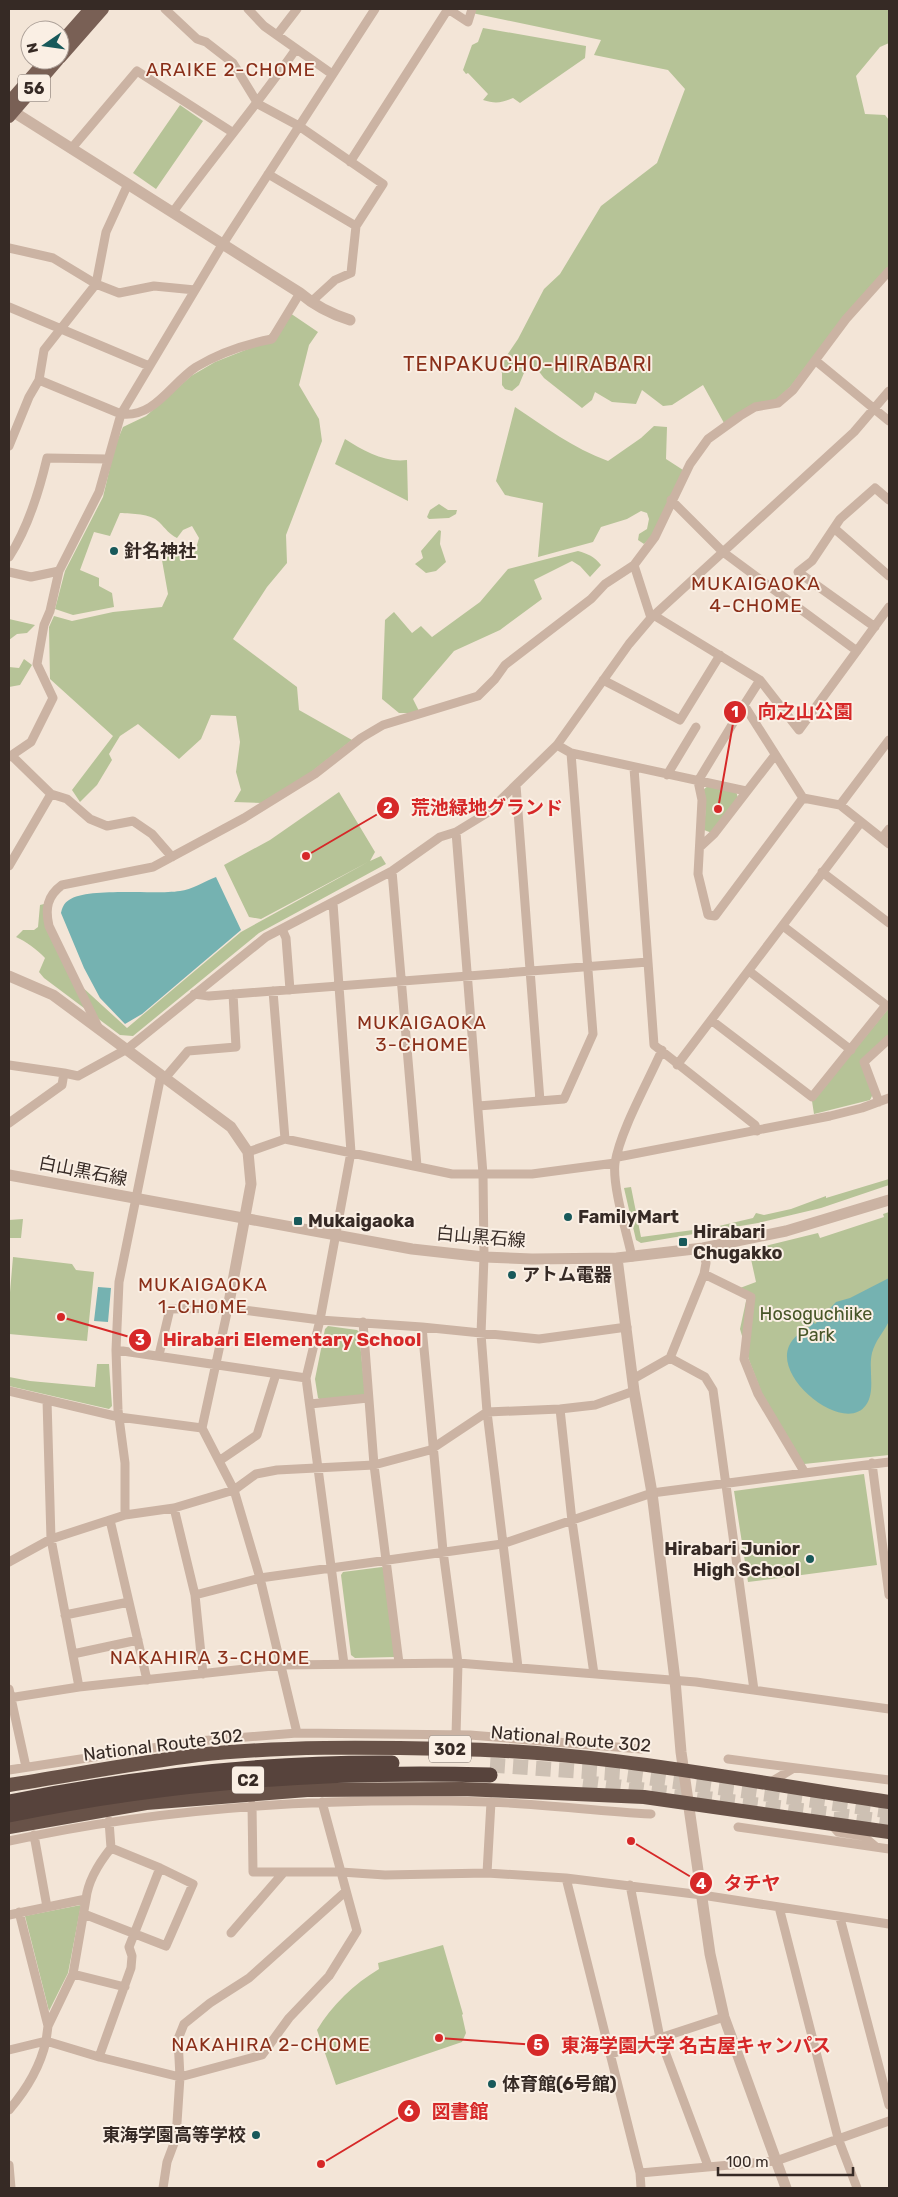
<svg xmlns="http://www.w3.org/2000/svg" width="898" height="2197" font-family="Rubik,'Noto Sans JP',sans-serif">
<rect width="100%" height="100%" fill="#f3e5d7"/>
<!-- green -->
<path fill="#b6c397" d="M473,9H889V43L880,47L856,76L865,114L885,115L889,120V266L844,316L791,386L776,400L724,423L703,385L672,405L663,406L642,390L636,404L612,402L595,392L592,400L582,408L544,378L537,369L526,368L519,385L512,391L505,389L502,385V373L499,367L518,339L544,289L560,274L601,206L657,163L685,89L668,70L594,55L601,40L472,13Z
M483,28L586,46L585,58L520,103L513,98C502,103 495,104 483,100L488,94L468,73L466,74L463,70L472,45L478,42Z
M180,105L203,121L156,189L133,173Z
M290,313L318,332L309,345L299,385L319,419L322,441L286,535L287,563L267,587L233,639L297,687L299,710L352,740L310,773L262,803L234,802L241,790L236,772L240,742L236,716L211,715L201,739L179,759L138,724L120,736L109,754L112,760L97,785L80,802L72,790L113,736L50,679L49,627L54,616L72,621L113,612L162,607L168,594L160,549L171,546L182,554L193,558L199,538L192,526L183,530L177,538C169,534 166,529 159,522C150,513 132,514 120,513L110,536L94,532L80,570L99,578V586L112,593L114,607L73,615L55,609L65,571L103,497L115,446L123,427L146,416L191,376L215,362L253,347L269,335Z
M515,407C545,427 573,448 608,461L641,438L654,426L667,427L666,459L683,470L652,536L644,544L638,540L639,534L647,529L649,519L647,513L641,511L627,519L601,527L593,542L538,557L543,503L505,495L496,481Z
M345,439C364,451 385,463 407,460L408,501L335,464Z
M439,504L448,510H457L456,514L449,518L429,519L427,517L430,510Z
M439,530L441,531L440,544L446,562L436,571L426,573L415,564L423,558L421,551Z
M578,551C588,554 594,556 601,565L590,577L580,566L572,561L534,580L542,599L500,630L454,651L413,699L420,713H399L382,699L385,620L394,612L412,633L421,626L432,637L480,602L508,569Z
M9,619L35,625L27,633L17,634L9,640Z
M24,659L32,665L20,685L9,687V667L19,668Z
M709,785L736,791L738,798L712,833L704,830L706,803L703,790Z
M339,792L375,852L370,861L381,856L386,864L259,933L133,1036L120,1035L44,978L39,972L45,958C38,950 25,941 16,937L23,930H34L38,927L40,905L44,904L68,974L127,1028L241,932L368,862L261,919L249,917L224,865L270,840Z
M889,1008V1035L861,1061L873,1094L870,1100L814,1114L812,1101Z
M889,1179V1185L821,1208L758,1223L641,1243L636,1240L624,1188L631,1187L641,1237L693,1230L697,1227L702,1230L753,1218L756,1213L764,1215L791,1209L826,1196V1198Z
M889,1212V1455L804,1464L764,1399L749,1360L740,1329L748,1292L740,1288L756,1282L749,1250L818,1233L820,1238L884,1217L883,1214Z
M23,1219L21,1238H9V1220Z
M13,1257L72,1264L76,1270L94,1272L87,1341L9,1334V1304Z
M328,1326L357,1330L359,1332L365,1393L362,1397L321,1400L318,1398L315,1379L325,1329Z
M97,1364H109L112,1406L109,1409L9,1386V1377L30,1381L95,1387Z
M864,1474L877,1565L748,1582L734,1491Z
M382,1567L385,1569L396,1654L394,1657L355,1658L351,1655L341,1575L343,1572Z
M81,1905L68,1973L49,2011L25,1916Z
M443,1945L463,2014L462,2015L466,2033L462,2042L336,2085L317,2030C332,2005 354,1984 379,1969L378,1963Z"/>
<!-- water -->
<path fill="#75b2b1" d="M216,877L241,930L142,1014L125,1024L100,998L84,968L61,913C62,908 64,903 69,900C89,887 154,895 180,891C191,890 205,881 216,877Z
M889,1278C889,1287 892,1316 888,1323C883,1333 875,1341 872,1353C868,1369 876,1391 866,1405C845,1435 774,1380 789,1346C793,1337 802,1331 811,1326L808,1322L811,1319L815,1324L836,1302L850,1298Z
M98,1287L111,1288L108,1322L94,1321Z"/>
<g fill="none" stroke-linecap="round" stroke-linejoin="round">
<!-- motorway-tunnel -->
<path stroke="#cdc0b3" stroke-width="15" stroke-dasharray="15 8" stroke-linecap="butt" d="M490,1765L621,1774L889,1811
M583,1782L889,1822"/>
<!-- minor -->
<path stroke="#cbb3a3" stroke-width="9" d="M165,9L197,39L206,42L233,63L258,104L299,126L383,184L356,226L351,273L335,280L311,302
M248,9L264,26L332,74
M448,9L468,22L472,9
M277,35L297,9
M71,149L137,71L232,132
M350,162L448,9
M268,174L356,226
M173,212C213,157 257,105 296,49
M9,248L53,258L96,284L119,293L154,286L195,290
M9,307L149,366
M816,361L889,421
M39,380L121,414L219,250L375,9
M9,446L29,397L39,380L44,350L96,284L106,232L128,184
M671,500L723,552L857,651
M835,529L889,576
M9,557C28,528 39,492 47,458L107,459
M9,572L31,577L59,571
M655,616L760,680L744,705L803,798L840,805
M651,618L634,565L655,537L690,464L708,439L740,416L755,407L778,403L793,390L846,319L889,271
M875,627L798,572L812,561L840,519L875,488L889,500
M603,680L680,720L720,655
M760,680L799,730L889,607
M744,705L698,781L702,800L698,874L708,915L715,916L803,798
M889,740L840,805L889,844
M557,745L571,753L746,791
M11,755L51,794L67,799L90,819L107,826L133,821L152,834L172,857
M9,757L31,742L53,698L37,664L44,625L50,611L59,571L99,492L121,414C155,418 170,384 196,367C219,353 246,344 272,339L300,293
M634,768L654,1045L755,1125L757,1131
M667,775L696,727
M516,785L540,1101
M456,832L483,1174L484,1257L481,1334L487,1412L518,1667
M882,838L889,829
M700,847L714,834L775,755
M9,866L51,794
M392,871L417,1166
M822,872L889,923
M333,903L351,1152L320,1320L306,1378L344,1664
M282,929L286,938L290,990
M749,971L851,1050
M273,991L285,1139
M194,994L209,996L648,962
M711,1020L812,1097L886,1005L783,926
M98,1027L49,926C45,909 47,896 62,885L153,867L244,818L315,774L361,738L383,725L478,696L495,679L505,665L591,599L605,584L634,565
M9,1065L64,1073
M677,1065L861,822
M165,1078L188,1051L236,1047L233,994
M879,1102L864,1062L889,1039
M478,1106L564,1099L593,1034L571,753
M9,1123L62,1085L64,1073L78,1076L127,1049L266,937L392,871L440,837L456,832L487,813L557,745L629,644L651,618L854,432L889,391
M248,1152L285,1139L452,1174H532L615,1163
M618,1157L830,1116L862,1108L889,1098
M632,1257C627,1234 612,1185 615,1163C620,1131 648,1082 662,1050
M704,1274L751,1297L744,1359L758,1394L805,1473
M228,1308L202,1428L234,1490L260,1578L297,1733
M363,1322L374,1465L399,1663
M422,1327L443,1551L458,1663L456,1735
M116,1350L306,1378
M159,1355L170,1309L228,1308L320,1320L422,1327L539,1339L627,1327
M670,1358L705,1377L713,1390L754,1690
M633,1379L670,1358L704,1274L706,1263L703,1248
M9,1391L119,1417L202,1428
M47,1400L51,1539L79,1687
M310,1404L368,1398
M560,1409L572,1521L594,1674
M219,1461L257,1435L276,1374
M872,1463L889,1595
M174,1508L195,1595L203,1674
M125,1515V1463L118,1410L116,1350L119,1282L161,1075
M110,1520L147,1680
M9,1562L51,1539L125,1515L174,1508L234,1490L256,1474L277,1470L374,1465L430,1450L487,1412L560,1409L595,1405L634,1391
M195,1595L260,1578L502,1544L652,1493L889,1462
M65,1615L129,1602
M73,1654L138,1640
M9,1689L26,1767
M9,1698L79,1687L282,1665L458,1663L696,1682L889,1709
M728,1759L889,1780
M9,1770L198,1741L297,1733L470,1735L641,1749
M769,1783L794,1768
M252,1805L253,1872H341L385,1875L487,1873L566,1878L702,1895L889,1924
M830,1823L838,1832L863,1836L876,1847
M738,1827L889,1849
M34,1835L47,1907
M9,1841C168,1806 327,1797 489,1802C543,1804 597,1811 651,1814
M487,1873L491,1802
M566,1878L640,2173L641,2188
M630,1885L660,2038L708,2166
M86,1899C88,1880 99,1863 111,1848
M779,1907L838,2138L857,2188
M19,1912L48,2026
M84,1914L166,1946L193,1884L160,1868
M9,1915L86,1899L73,1974L48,2026L46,2041L99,2057L180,2077L178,2039L184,2024L210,2003L249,1978L345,1892
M840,1918L889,2105
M231,1933L284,1872
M73,1974L125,1987
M9,2050L46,2041C40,2068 27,2089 9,2110
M611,2054L724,2017
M99,2057L131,1968L132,1956L129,1947L160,1868L111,1848L109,1821
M9,2165L11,2188
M640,2173L776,2161L889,2121
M163,2188L167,2162L176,2138L180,2077L262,2055L289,2018L329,1976L357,1931L322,1802"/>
<!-- tertiary -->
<path stroke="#cbb3a3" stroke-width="11" d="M9,109L300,293C315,306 331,314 350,320
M9,976L53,995L231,1127L248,1152L251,1184L228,1308
M9,1175L412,1249L484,1257L532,1259L617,1258L703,1248L786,1231L889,1200
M617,1258L634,1391L652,1493L675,1680L681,1752L710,1954L724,2017L786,2188"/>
<!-- primary -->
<path stroke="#796055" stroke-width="12" d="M60,43L90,9
M60,58L103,9
M9,102L46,60
M9,117L58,60"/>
<!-- trunk -->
<path stroke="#685248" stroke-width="14" d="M9,1785C72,1775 135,1763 198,1755C281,1746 368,1747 452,1749C599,1751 744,1781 889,1802
M9,1827L146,1803L307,1790L462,1789L644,1797L889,1832"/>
<!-- motorway -->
<path stroke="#57433c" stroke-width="15" d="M9,1802C135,1777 263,1762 392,1763
M9,1815C168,1782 328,1770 490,1775"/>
</g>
<!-- markers -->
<g fill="#18595a" stroke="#faefe4" stroke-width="2">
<circle cx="114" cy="551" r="5"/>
<circle cx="568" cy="1217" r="5"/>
<rect x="293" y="1216" width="10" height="10" rx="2.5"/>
<rect x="678" y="1237" width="10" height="10" rx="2.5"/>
<circle cx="512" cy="1275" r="5"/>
<circle cx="810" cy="1559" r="5"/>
<circle cx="492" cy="2084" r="5"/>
<circle cx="256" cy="2135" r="5"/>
</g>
<g text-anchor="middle" stroke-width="4" stroke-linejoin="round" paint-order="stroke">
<!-- shield labels -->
<g fill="#faefe4" stroke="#71655e" stroke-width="1">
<rect x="18" y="74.5" width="32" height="27" rx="4"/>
<rect x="429" y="1735.5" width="42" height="27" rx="4"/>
<rect x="232" y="1766.5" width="32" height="27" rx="4"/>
</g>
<g font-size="16" font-weight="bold" fill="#362a25">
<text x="34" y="94">56</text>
<text x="450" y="1755">302</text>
<text x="248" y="1786">C2</text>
</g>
<!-- poi labels -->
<g font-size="18" font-weight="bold" fill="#362a25" stroke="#faefe4" text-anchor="start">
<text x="124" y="557">針名神社</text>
<text x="578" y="1223">FamilyMart</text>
<text x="308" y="1227">Mukaigaoka</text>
<text x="693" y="1238">Hirabari<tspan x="693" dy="21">Chugakko</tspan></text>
<text x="522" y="1281">アトム電器</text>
<text x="800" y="1555" text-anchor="end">Hirabari Junior<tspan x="800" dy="21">High School</tspan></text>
<text x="502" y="2090">体育館(6号館)</text>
<text x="246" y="2141" text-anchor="end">東海学園高等学校</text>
</g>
<!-- street labels -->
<g font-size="18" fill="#362a25" stroke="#faefe4">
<text transform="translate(83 1171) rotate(11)" y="6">白山黒石線</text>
<text transform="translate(481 1237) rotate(5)" y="6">白山黒石線</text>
<text transform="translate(571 1739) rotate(5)" y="6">National Route 302</text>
<text transform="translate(163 1745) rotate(-7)" y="6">National Route 302</text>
</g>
<!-- park labels -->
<g font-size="18" fill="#475628" stroke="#faefe4">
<text x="816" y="1320">Hosoguchiike<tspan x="816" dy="21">Park</tspan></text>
</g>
<!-- neighbourhood labels -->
<g font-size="19" letter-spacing="1" fill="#8a2f19" stroke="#faefe4">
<text x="231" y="76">ARAIKE 2-CHOME</text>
<text x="756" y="590">MUKAIGAOKA<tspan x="756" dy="22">4-CHOME</tspan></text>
<text x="422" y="1029">MUKAIGAOKA<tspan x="422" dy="22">3-CHOME</tspan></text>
<text x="203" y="1291">MUKAIGAOKA<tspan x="203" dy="22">1-CHOME</tspan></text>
<text x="210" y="1664">NAKAHIRA 3-CHOME</text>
<text x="271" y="2051">NAKAHIRA 2-CHOME</text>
</g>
<!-- quarter labels -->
<g font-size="20" letter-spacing="1" fill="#8a2f19" stroke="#faefe4">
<text x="528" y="371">TENPAKUCHO-HIRABARI</text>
</g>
</g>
<!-- callouts -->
<path fill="none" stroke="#d62828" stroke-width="2" d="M718 809L735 712M306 856L388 808M61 1317L140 1340M631 1841L701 1883M439 2038L538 2045M321 2164L409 2111"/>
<g fill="#d62828" stroke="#faefe4" stroke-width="2">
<circle cx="718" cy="809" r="5"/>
<circle cx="306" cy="856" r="5"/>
<circle cx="61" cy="1317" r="5"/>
<circle cx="631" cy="1841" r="5"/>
<circle cx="439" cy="2038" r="5"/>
<circle cx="321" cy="2164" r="5"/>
<circle cx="735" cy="712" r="12"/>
<circle cx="388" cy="808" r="12"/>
<circle cx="140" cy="1340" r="12"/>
<circle cx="701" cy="1883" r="12"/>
<circle cx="538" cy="2045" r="12"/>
<circle cx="409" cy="2111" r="12"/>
</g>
<g font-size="15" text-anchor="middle" font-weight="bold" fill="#fff">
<text x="735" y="717">1</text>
<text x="388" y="813">2</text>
<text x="140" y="1345">3</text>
<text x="701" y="1889">4</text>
<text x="538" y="2050">5</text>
<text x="409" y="2116">6</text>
</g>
<g font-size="19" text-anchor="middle" font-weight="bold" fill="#d62828" stroke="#faefe4" stroke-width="4" stroke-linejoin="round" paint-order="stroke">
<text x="805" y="718">向之山公園</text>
<text x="487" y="814">荒池緑地グランド</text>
<text x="292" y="1346">Hirabari Elementary School</text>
<text x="752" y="1890">タチヤ</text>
<text x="696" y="2052">東海学園大学 名古屋キャンパス</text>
<text x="460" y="2118">図書館</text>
</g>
<!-- border -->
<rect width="898" height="2197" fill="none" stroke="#362a25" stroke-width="20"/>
<!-- north arrow -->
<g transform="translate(45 45) rotate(257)"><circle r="24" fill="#faefe4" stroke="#aca098"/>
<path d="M0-4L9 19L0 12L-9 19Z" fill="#18595a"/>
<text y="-8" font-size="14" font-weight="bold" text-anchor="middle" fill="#362a25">N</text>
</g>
<!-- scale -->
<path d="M718 2167v8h135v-8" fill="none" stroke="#362a25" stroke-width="2.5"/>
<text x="726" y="2167" font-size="15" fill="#362a25" stroke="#faefe4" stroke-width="4" paint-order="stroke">100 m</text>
</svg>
